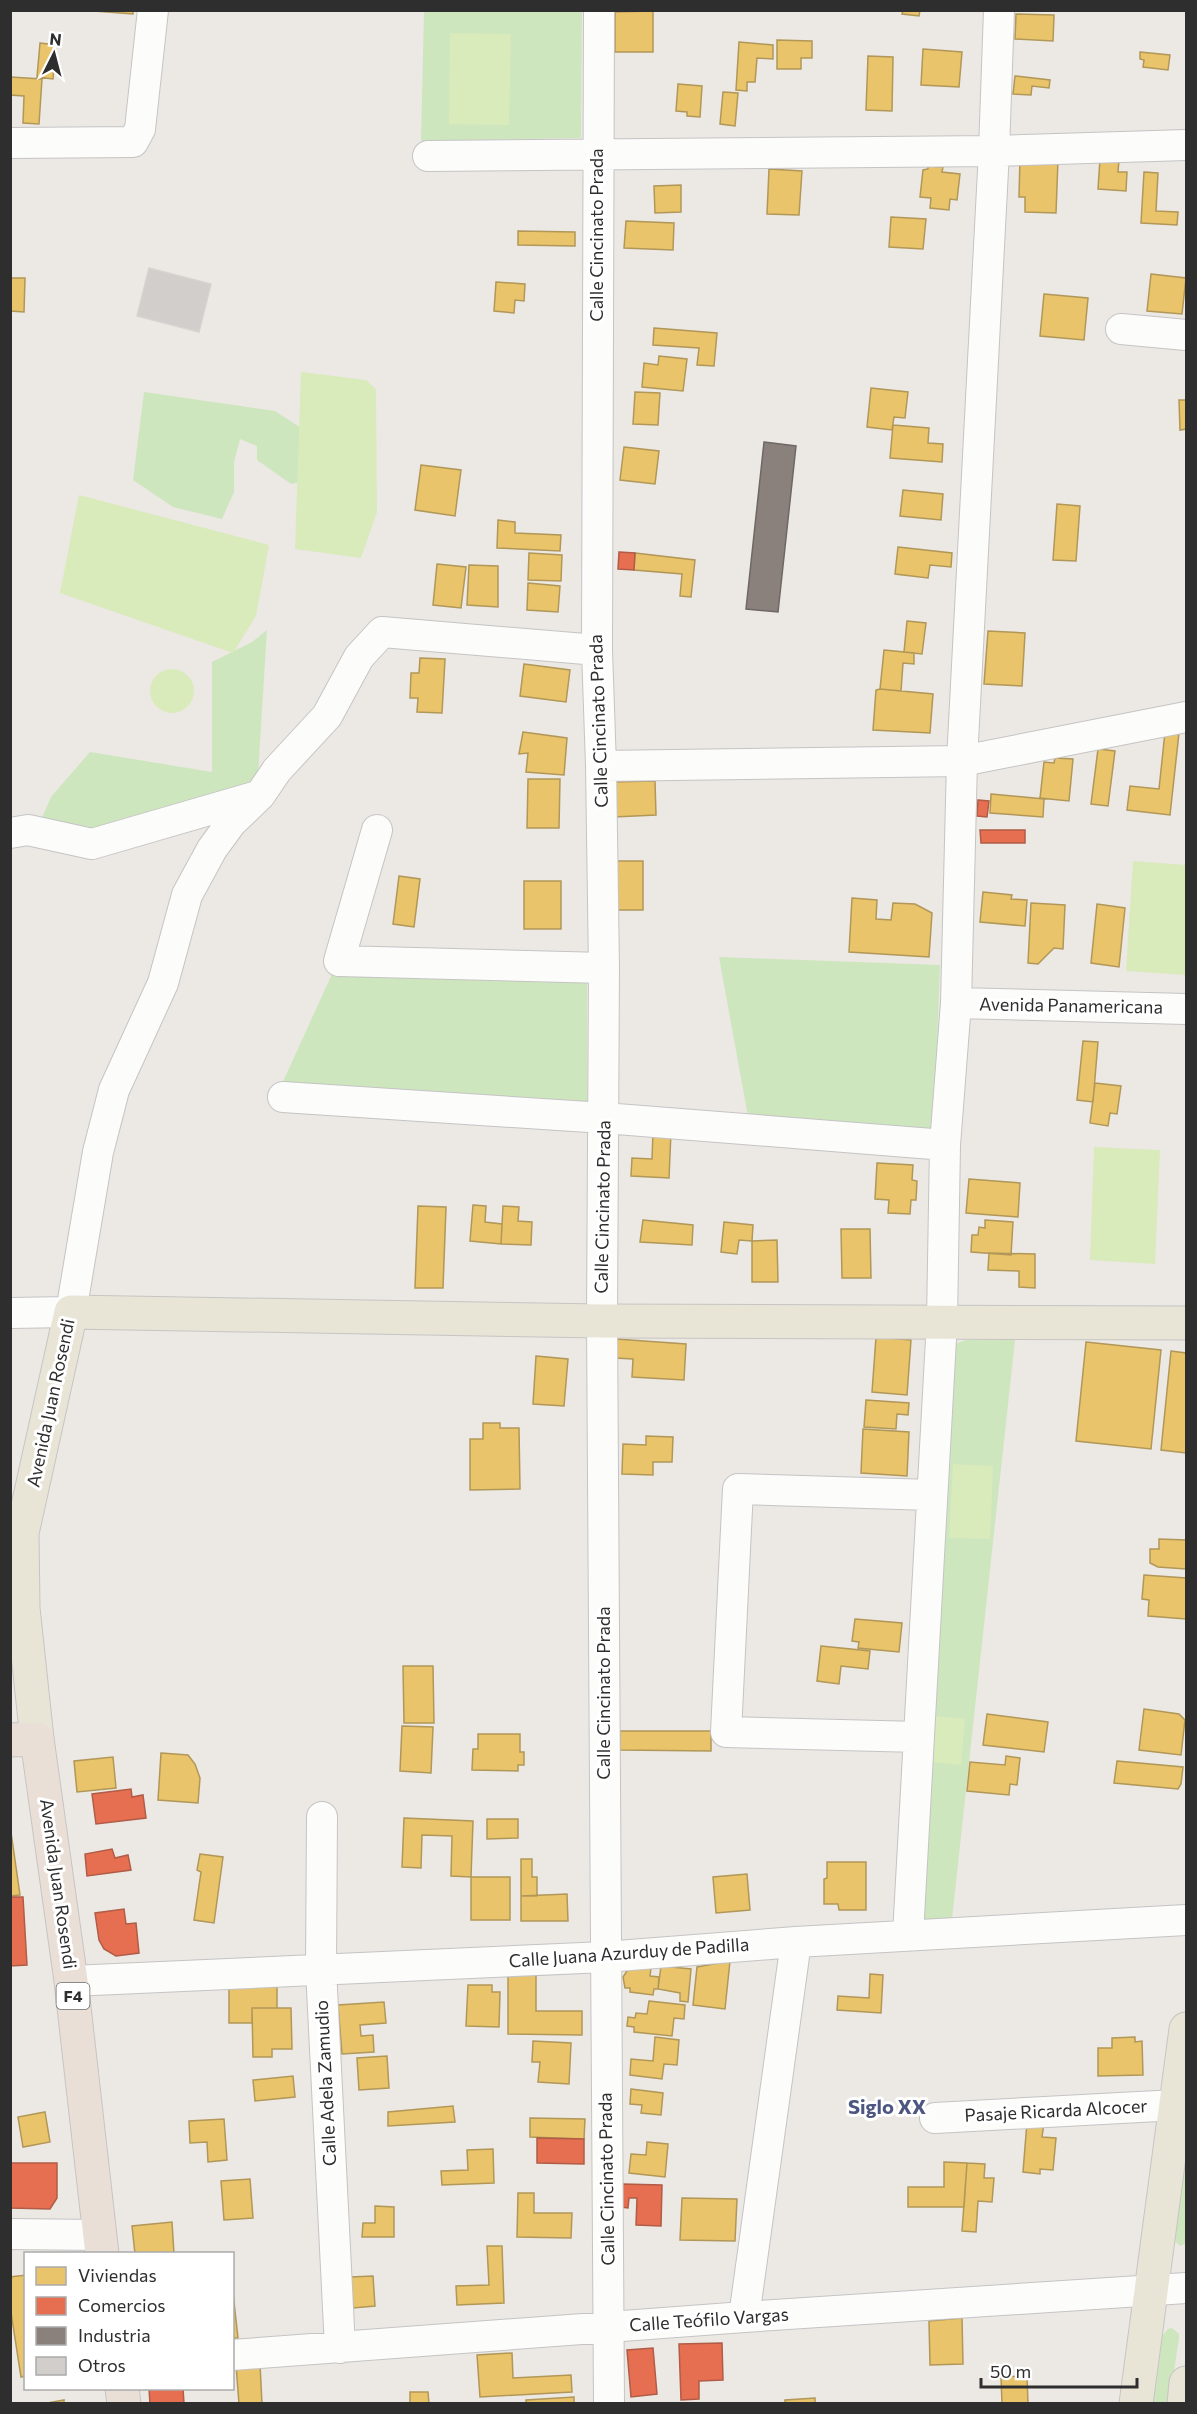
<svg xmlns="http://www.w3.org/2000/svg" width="1197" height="2414" font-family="Commissioner,sans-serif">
<rect width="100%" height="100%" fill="#ece8e4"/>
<!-- green -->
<path fill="#cee6be" d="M424,11H582L581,138L421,141Z
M144,392L275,411L327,445L314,479L291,484L257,460V446L240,439L234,462V492L222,519L173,507L133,480Z
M267,630L258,775L221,821L123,840L41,820L51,797L90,752L212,772V662L252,642Z
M719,957L940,965L934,1131L749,1122Z
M332,974L587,981V1103L281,1086Z
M966,1340H1015L952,1919H920L955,1344Z
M1186,2131V2243L1180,2246L1173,2239Z
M1172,2328L1179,2334V2338L1169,2403L1151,2404L1162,2336L1168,2329Z"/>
<!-- pitch -->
<path fill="#d9eabb" d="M450,33L511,34L509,125L449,124Z
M301,372L366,380L376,389L377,512L361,558L295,549Z
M79,495L269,545L256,616L233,653L60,593Z
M150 691a22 22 0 1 1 44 0a22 22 0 1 1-44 0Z
M1133,861L1186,865V975L1126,971Z
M1094,1147L1160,1150L1155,1264L1090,1260Z
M953,1464L993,1466L990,1539L949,1538Z
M935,1716L965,1719L961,1765L931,1762Z"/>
<!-- homes -->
<path fill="#e9c46a" stroke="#b19758" stroke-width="1.5" d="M80,10H133V14Z
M903,10H920L919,16L902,14Z
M653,11V52H615V12Z
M1016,14L1054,15L1053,41L1015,39Z
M777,40L812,41V58H801V69H777Z
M739,42L773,45V59L757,58L755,82H747V91L736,90Z
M40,43L56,45L53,79L37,77Z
M923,49L962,52L959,87L921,85Z
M1140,52L1170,55L1168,70L1143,67L1144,60L1140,59Z
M868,56L893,57L892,111L866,110Z
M1015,76L1050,80L1049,88L1032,86L1031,95L1013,94Z
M10,77L42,79L39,124L23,123L24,96L10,95Z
M678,84L702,86L700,117L687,116V112L676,111Z
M723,92L738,93L735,126L720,124Z
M1020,158L1058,160L1056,213L1025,212V197H1019Z
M1100,159L1119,160L1118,172H1127L1126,191L1098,189Z
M928,166L943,167L942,172L960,174L957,200L950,199L949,210L930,208L931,198L920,197L923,170L928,169Z
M769,169L802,171L799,215L767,214Z
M1144,172L1158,173L1156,211L1178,212L1177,225L1141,223Z
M681,185V212L655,213L654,186Z
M891,217L926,219L923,249L889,247Z
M626,221L674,223L673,250L624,248Z
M518,231L575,232V246L518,245Z
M1151,274L1186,278L1182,314L1147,311Z
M10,278H25L24,312L10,311Z
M496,282L525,284L524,301L515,300L514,313L494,311Z
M1044,294L1088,298L1084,340L1040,336Z
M654,328L717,333L714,366L697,365L699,348L653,345Z
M659,356L687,359L683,391L642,387L644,363L658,365Z
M871,388L908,392L905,418L894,417L892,430L867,427Z
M635,392L660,393L658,425L633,424Z
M1179,400H1186V429L1180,430Z
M893,425L929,428L928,443L943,444L942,462L890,458Z
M624,447L659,451L655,484L620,480Z
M421,465L461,470L455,516L415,510Z
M903,490L943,494L941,520L900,516Z
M1057,504L1080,506L1076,561L1053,560Z
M498,520L515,522V533L561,535L560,551L497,548Z
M898,547L952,553L951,567L930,565L928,578L895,574Z
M529,553L562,555L561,581L528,580Z
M635,553L695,560L691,597L680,596L682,574L634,570Z
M437,564L466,567L461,608L433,605Z
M469,565L498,566V607L467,605Z
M528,583L560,586L558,612L527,610Z
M907,621L926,623L922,654L904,652Z
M988,631L1025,633L1022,686L984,684Z
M884,650L914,653V664L903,663L901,691L880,689Z
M420,658L445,659L442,713L417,712L418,698H410L411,673H419Z
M524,664L570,670L566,702L520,696Z
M880,689L933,694L930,733L873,730L876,690Z
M523,732L567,738L564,775L526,772L528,753L519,754Z
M1165,732L1179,733L1170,815L1127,810L1130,786L1159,789Z
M1098,749L1115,751L1108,806L1091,804Z
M1055,758L1073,759L1069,801L1040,798L1044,762L1054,763Z
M528,779H560L559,828H527Z
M655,781L656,815L614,817L613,782Z
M991,794L1044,799L1043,817L990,813Z
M613,861H643V910H613Z
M399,876L420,879L414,927L393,924Z
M524,881H561V929H524Z
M983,892L1012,895L1011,899L1027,900L1025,926L980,922Z
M852,898L877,900L876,919L891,920L893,903L915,904L932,913L929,957L849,952Z
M1031,903L1065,905L1063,949L1054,948L1038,964L1028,963Z
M1097,904L1125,908L1119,967L1091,963Z
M1083,1041L1098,1042L1093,1102L1077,1100Z
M1095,1083L1121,1086L1117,1114L1110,1113L1108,1126L1090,1123Z
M653,1132H671L669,1178L631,1176L632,1158L652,1159Z
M877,1163L913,1165L912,1180L917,1181L916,1200H911L910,1214L888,1213L889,1200L875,1199Z
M969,1179L1020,1183L1018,1217L966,1213Z
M473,1205L486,1206L485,1222L502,1224L501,1244L470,1241Z
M418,1206L446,1207L443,1288H415Z
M503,1206L519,1207L518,1221L532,1222L531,1245L501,1244Z
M643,1220L693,1225L692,1245L640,1242Z
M985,1220L1013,1222L1011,1255L971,1252L972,1235H978L979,1227L985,1228Z
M724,1222L753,1225L752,1241L739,1240L737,1254L721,1252Z
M841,1229H870L871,1278H842Z
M777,1240L778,1282H752V1241Z
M989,1253L1035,1254V1288L1019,1287V1271L988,1270Z
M876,1337L911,1340L907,1395L872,1392Z
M616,1339L686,1344L684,1380L632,1377L633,1359L615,1358Z
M1086,1342L1161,1350L1151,1449L1076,1441Z
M1171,1351L1186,1353V1453L1161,1450Z
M536,1356L568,1359L564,1406L533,1404Z
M866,1400L909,1403L908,1415L897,1414L896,1429L864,1427Z
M483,1423H500V1428H519L520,1489L470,1490V1439H483Z
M863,1429L909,1432L907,1476L861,1473Z
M646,1436L673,1437L672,1462H653V1475L622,1474L623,1444L646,1445Z
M1159,1539L1186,1540V1569L1158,1567L1150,1563V1549H1159Z
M1144,1575L1186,1578V1619L1148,1616L1149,1600L1142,1599Z
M855,1619L902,1623L899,1652L858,1648L859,1642L852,1641Z
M821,1646L870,1651L868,1669L841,1666L839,1684L817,1681Z
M403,1666H433L434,1723H404Z
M1144,1709L1179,1714L1185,1720L1181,1755L1139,1750Z
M987,1714L1048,1722L1044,1752L983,1745Z
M402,1726L433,1727L431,1773L400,1771Z
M620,1731H711V1751L620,1750Z
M478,1734H520V1752H524V1765H518V1771L472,1770L473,1749H478Z
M161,1753L188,1755L195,1764L200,1778L198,1803L158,1800Z
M1006,1756L1020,1758L1017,1785L1010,1784L1009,1795L967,1791L970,1762L1005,1765Z
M113,1757L116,1788L77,1792L74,1761Z
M1117,1761L1183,1767L1181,1784L1178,1789L1114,1783Z
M404,1818L473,1821L471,1877L451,1876L452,1836L422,1835L421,1868L402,1867Z
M487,1819H518V1838L487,1839Z
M10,1825L20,1895L10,1896Z
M200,1854L223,1857L214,1923L194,1920L201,1872L197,1870Z
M521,1859H532V1877H537V1896H521Z
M827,1862H866V1910H839L838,1904H824V1879L827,1878Z
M747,1874L750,1910L716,1913L713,1877Z
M471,1877H510V1920H471Z
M567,1894L568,1921H521V1896Z
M730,1961L725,2009L693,2005L697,1967Z
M634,1965L651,1968L650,1976L659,1977L658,1989H654L653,1995L630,1992V1988H625L623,1977L627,1971Z
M661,1966L691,1969L688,2002L680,2001V1993L658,1989Z
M508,1973H536V2011H582V2035L508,2034Z
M870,1974L883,1975L881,2013L837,2010L838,1996L869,1998Z
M468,1985H492V1992H500L499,2027L466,2026Z
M229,1986L277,1987V2008H252V2023H229Z
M649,2001L685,2005L684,2019L674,2018L672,2036L634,2032V2027L627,2026L628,2017L635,2018L636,2013L647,2014Z
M384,2002L386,2023L360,2025L361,2036L373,2035L374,2052L342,2054L338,2005Z
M252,2008H291L292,2049H272V2057H253Z
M655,2037L679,2040L677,2065L664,2064L662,2079L630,2075L631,2059L653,2061Z
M1135,2037V2042L1142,2041L1143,2075L1098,2076V2048H1112V2038Z
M533,2041L571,2043L569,2084L538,2082L540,2062H532Z
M387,2056L389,2088L359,2090L357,2058Z
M293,2076L295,2097L255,2101L253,2080Z
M631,2089L663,2093L661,2115L641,2113L642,2105L630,2104Z
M453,2106L455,2122L388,2126V2112Z
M45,2112L50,2142L23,2147L18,2117Z
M530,2118L585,2119L584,2139L530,2137Z
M224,2119L227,2160L208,2162L207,2142L190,2143L189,2121Z
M1027,2122L1044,2123L1042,2137L1056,2138L1053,2170L1040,2169V2174L1023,2172Z
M647,2142L668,2144L665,2177L629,2173L631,2154L646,2155Z
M493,2149L494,2183L442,2185L441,2171L468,2170L467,2150Z
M944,2162L967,2163L964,2207H908V2187H944Z
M967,2163L985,2164L984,2178H994L992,2202L978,2201L976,2232L962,2231Z
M250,2179L253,2218L224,2220L221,2181Z
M518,2193H534V2213H572L571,2238L517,2237Z
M682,2198L737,2199L735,2241L680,2240Z
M375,2206L394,2207V2237H362L363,2223H375Z
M172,2222L174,2254H135L132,2226Z
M487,2246H502L504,2303L457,2305L456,2286L489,2285Z
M26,2275V2376L21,2377L10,2306V2277Z
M373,2276L375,2306L353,2308L351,2277Z
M232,2284L238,2338H232Z
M962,2318L963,2364L930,2365L929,2321Z
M512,2353L513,2378L571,2375L572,2392L480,2397L477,2355Z
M260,2364L262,2404H239L236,2365Z
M1027,2376L1028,2404H1002L1001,2377Z
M410,2392H428L429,2404H410Z
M574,2397V2404H526V2400Z
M815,2398V2404H785V2400Z
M64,2400V2404H42Z"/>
<!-- shops -->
<path fill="#e76f51" stroke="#b05c46" stroke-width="1.5" d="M619,552L635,553L634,570L618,569Z
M978,800L989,801L987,817L977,816Z
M980,830H1025V843H981Z
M131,1789L132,1797L143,1795L146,1818L96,1824L92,1794Z
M112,1849L115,1858L128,1855L131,1870L87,1876L85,1854Z
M10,1897H23L27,1965L10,1966Z
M124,1909L126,1924L136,1923L139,1953L116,1956L104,1949L99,1940L95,1913Z
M537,2138L584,2139V2164L537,2163Z
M10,2163H57V2198L50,2209L10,2208Z
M622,2184L662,2185L661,2226L636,2225L637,2198H629L628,2208L621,2207Z
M722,2343L723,2380L699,2381V2399L681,2400L679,2344Z
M653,2348L657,2394L631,2397L627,2350Z
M149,2388H183L184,2404H150Z"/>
<!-- industry -->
<path fill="#8a817c" stroke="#6e6865" stroke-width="1.5" d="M764,442L796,446L778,612L746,609Z"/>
<!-- building -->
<path fill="#d1cecb" stroke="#d7d4d0" stroke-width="1.5" d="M149,268L211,284L199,332L137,316Z"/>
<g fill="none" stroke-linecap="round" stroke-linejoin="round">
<!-- minor casing -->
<g stroke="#c5c4c5" stroke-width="32">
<path id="minor" d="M599,10L597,650L601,766L604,968L602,1321L609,2404
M10,143L133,142L140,129L153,10
M428,156L994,151L1186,145
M1121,329L1186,335
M601,766L962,761L1186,717
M377,830L339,961L604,968
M10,833L28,830L92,844L254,797
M956,1003L1186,1009
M283,1097L604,1118L945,1145
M10,1313L71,1312L98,1152L114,1090L163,983L187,895L212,849L231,823L260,795L277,770L327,716L359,657L382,632L597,650
M919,1737L726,1732L738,1489L932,1495
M322,1817L321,1969L340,2348
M908,1935L942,1321L945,1145L956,1003L962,761L994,151L999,10
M71,1981L605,1957L796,1942L1186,1920
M935,2118L1176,2105
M10,2234L99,2235
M744,2317L796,1942
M232,2355L744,2317L1186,2288"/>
</g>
<!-- major casing -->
<g stroke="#c6c5c4" stroke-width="35">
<path id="major" d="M37,1739L23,1608L22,1533L71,1312L602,1321L1186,1323
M1136,2404L1186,2029
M1184,2404L1186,2383"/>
</g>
<!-- highway casing -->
<g stroke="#c6c5c4" stroke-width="35">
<path id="highway" d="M10,1740L37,1739L71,1981L102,2254
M122,2388L124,2404"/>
</g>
<!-- minor -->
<use href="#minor" stroke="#fcfcfb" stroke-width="30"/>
<!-- major -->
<use href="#major" stroke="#e8e4d6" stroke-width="33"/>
<!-- highway -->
<use href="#highway" stroke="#eadfd6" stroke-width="33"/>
</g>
<g text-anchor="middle" stroke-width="6" stroke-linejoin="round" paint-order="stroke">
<!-- shield labels -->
<rect fill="#fff" stroke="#6d6d6d" stroke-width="1.5" x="56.5" y="1983" width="33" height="26" rx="4.5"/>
<g font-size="16" font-weight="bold" fill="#2e2e2e">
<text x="73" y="2002">F4</text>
</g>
<!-- street labels -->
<g font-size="18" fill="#2e2e2e" stroke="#fff">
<text transform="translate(597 235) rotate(-90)" y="6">Calle Cincinato Prada</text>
<text transform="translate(599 721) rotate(-92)" y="6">Calle Cincinato Prada</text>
<text transform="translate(1071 1006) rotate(1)" y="6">Avenida Panamericana</text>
<text transform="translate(603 1207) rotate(-89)" y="6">Calle Cincinato Prada</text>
<text transform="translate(51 1403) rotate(-78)" y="6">Avenida Juan Rosendi</text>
<text transform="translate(604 1693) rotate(-90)" y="6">Calle Cincinato Prada</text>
<text transform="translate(58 1884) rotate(82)" y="6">Avenida Juan Rosendi</text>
<text transform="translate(629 1953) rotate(-4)" y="6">Calle Juana Azurduy de Padilla</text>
<text transform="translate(326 2083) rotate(-93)" y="6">Calle Adela Zamudio</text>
<text transform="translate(1056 2111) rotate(-3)" y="6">Pasaje Ricarda Alcocer</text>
<text transform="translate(607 2179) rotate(-91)" y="6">Calle Cincinato Prada</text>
<text transform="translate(709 2320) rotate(-4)" y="6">Calle Teófilo Vargas</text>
</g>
<!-- neighbourhood labels -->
<g font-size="20" font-weight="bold" fill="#4d5680" stroke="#fff">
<text x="887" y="2114">Siglo XX</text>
</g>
</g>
<!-- border -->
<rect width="1197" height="2414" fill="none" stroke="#2e2e2e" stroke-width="24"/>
<!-- legend -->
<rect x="24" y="2252" width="210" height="138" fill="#ffffff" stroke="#ababab" stroke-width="1.5"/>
<rect x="36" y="2267" width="30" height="18" fill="#e9c46a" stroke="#ababab" stroke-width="1.5"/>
<text x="78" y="2282" font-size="18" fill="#2e2e2e">Viviendas</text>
<rect x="36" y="2297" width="30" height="18" fill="#e76f51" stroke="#ababab" stroke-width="1.5"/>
<text x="78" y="2312" font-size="18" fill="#2e2e2e">Comercios</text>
<rect x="36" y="2327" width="30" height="18" fill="#8a817c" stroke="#ababab" stroke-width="1.5"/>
<text x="78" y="2342" font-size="18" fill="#2e2e2e">Industria</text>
<rect x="36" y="2357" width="30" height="18" fill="#d1cecb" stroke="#ababab" stroke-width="1.5"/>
<text x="78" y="2372" font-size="18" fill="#2e2e2e">Otros</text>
<!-- north arrow -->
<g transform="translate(54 54) rotate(6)" stroke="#ffffff" stroke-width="4.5" paint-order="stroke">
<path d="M0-4.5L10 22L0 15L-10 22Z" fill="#2e2e2e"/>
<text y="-9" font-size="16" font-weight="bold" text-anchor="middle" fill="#2e2e2e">N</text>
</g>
<!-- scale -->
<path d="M981 2378v9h156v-9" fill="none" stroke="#2e2e2e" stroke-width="3"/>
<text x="990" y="2378" font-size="18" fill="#2e2e2e" stroke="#ffffff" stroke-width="4.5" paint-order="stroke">50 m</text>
</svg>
